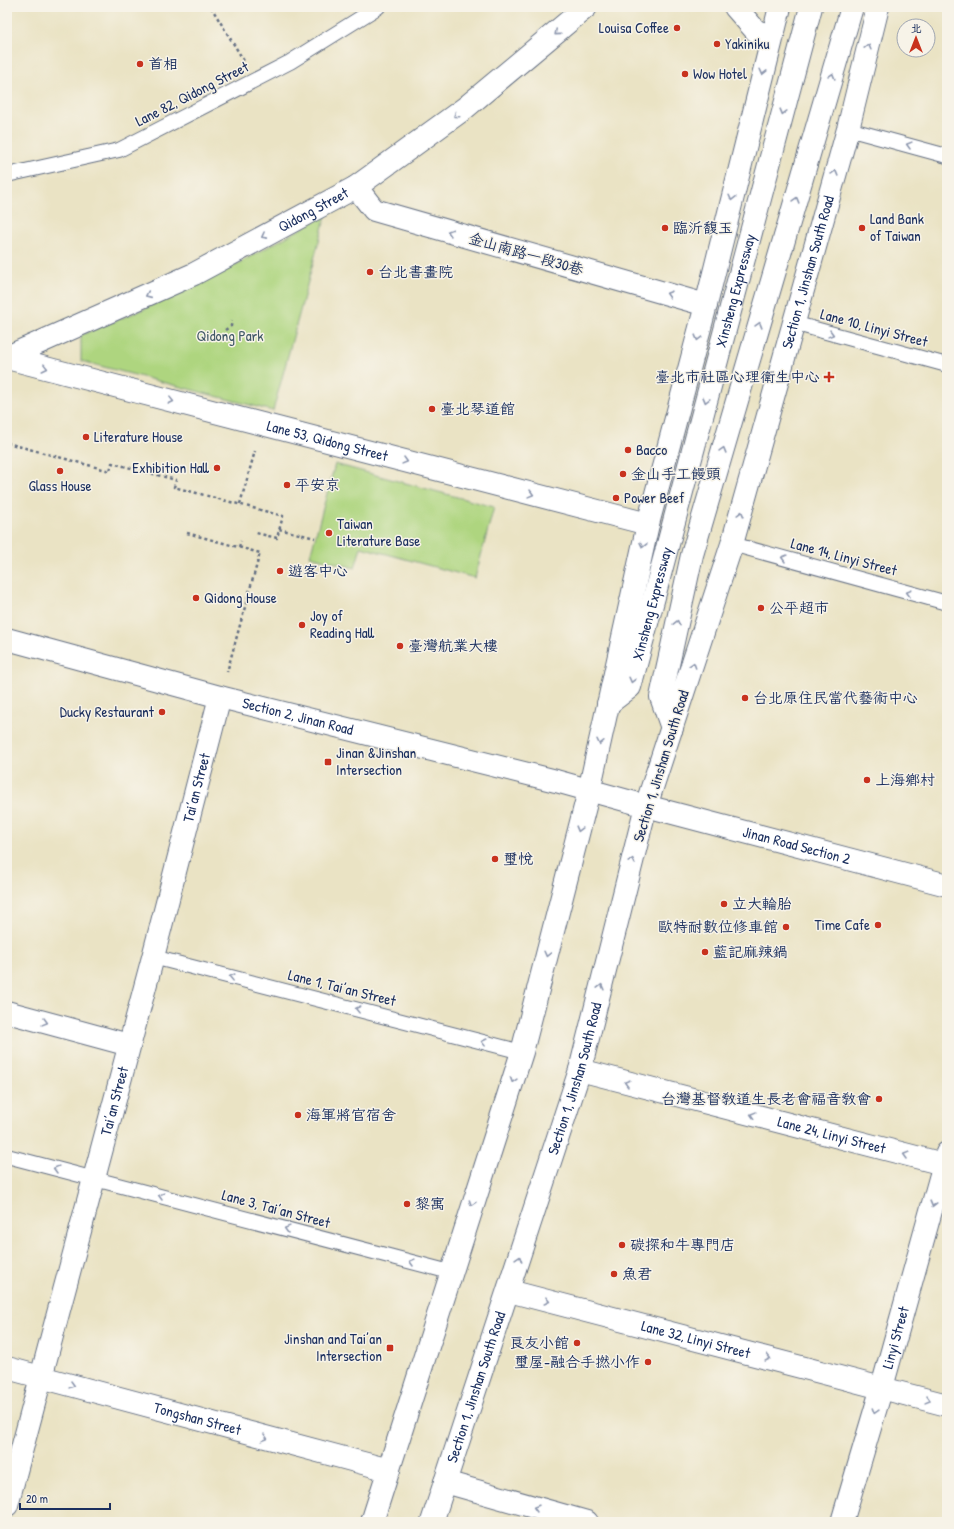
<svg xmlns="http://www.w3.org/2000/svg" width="954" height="1529" font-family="'Patrick Hand','LXGW WenKai TC',sans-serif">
<rect width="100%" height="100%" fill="#f7f3e8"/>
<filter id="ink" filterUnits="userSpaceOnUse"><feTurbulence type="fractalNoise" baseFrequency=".025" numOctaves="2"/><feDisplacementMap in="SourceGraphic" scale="8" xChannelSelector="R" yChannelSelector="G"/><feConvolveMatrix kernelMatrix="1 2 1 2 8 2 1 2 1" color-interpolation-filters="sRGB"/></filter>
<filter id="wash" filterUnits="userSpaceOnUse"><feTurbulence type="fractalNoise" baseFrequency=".012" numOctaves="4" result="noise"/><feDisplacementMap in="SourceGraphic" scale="16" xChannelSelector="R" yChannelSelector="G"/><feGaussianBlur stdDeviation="0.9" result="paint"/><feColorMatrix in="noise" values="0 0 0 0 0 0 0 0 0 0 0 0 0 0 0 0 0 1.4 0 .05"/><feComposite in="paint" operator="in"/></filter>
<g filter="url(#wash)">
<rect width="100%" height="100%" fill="#eae3c4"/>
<!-- park -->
<path fill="#aed57f" stroke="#64826e" d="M326,215L273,411L81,361V335L144,309L235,265Z
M335,464L494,507L475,578L361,547L355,568L310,556Z"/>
</g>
<g filter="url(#ink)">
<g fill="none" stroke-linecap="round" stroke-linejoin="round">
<!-- service casing -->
<g stroke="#636e82" stroke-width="16">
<path id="service" d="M848,129L947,156
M7,175L119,150L290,62L378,7
M793,323L947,365
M732,544L947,603
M153,957L522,1052
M7,1156L450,1272"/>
</g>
<!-- minor casing -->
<g stroke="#636e82" stroke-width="24">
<g id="minor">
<path d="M735,7L756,31L772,36"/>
<path d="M356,187L374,210L706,305"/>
<path id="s1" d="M7,357L194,274L356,187L465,108L586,7"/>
<path id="s2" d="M7,358L648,524"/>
<path d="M7,1012L129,1045"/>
<path id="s3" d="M580,1070L947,1165"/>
<path id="s4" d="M509,1291L947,1405"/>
<path id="s5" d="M7,1368L389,1470"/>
<path d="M445,1482L587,1522"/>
<path id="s6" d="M7,1505L153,957L220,697"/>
<path id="s7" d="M842,1522L882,1387L947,1153"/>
</g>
</g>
<!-- tertiary casing -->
<g stroke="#636e82" stroke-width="24">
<g id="tertiary">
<path id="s8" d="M7,639L220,697L556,781L646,806L947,885"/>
<path d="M589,791L648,524L706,305L780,7"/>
<path id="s9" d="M646,806L732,544L848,129L878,7"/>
</g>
</g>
<!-- secondary casing -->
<g stroke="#636e82" stroke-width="24">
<g id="secondary">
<path d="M372,1522L522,1052L589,791"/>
<path id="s10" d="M432,1522L580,1070L646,806"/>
</g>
</g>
<!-- trunk casing -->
<g stroke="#636e82" stroke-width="24">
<g id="trunk">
<path id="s11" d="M608,704L630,687L811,7"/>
<path d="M672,728L661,697L692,555L852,7"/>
</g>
</g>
<!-- path -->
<path stroke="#636e82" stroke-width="2.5" stroke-dasharray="3 3" stroke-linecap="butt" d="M211,7L244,61
M225,330L231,326L232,320
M7,443L110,471L112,463L176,480L174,487L283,516L277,538L256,533
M240,504L255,451
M279,529L315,538
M187,533L260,553L227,672
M239,547L241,541"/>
<!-- service -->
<use href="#service" stroke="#fff" stroke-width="14"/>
<!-- minor -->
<use href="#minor" stroke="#fff" stroke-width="22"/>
<!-- tertiary -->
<use href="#tertiary" stroke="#fff" stroke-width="22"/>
<!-- secondary -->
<use href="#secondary" stroke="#fff" stroke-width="22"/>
<!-- trunk -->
<use href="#trunk" stroke="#fff" stroke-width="22"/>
</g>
<!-- one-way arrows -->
<defs><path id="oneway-chevron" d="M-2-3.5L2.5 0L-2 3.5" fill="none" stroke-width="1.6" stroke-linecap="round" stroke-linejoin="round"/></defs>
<g stroke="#8d97ae">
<use href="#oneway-chevron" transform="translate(557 33) rotate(139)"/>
<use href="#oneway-chevron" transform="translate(868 47) rotate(-76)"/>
<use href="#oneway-chevron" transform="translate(763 72) rotate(104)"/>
<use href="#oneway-chevron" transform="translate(832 76) rotate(-74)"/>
<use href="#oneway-chevron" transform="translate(783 112) rotate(105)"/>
<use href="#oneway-chevron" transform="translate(456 115) rotate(144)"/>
<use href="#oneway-chevron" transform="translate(909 145) rotate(-165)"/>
<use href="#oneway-chevron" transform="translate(835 173) rotate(-74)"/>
<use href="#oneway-chevron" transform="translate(732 198) rotate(104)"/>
<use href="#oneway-chevron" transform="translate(796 200) rotate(-74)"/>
<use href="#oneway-chevron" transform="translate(450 232) rotate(-164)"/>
<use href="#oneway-chevron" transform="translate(264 236) rotate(152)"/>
<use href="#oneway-chevron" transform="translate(669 294) rotate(-164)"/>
<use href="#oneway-chevron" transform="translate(148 295) rotate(156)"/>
<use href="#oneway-chevron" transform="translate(759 325) rotate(-74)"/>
<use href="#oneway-chevron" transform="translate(831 334) rotate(15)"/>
<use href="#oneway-chevron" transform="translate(698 338) rotate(105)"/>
<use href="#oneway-chevron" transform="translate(45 368) rotate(14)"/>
<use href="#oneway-chevron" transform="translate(706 400) rotate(105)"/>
<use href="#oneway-chevron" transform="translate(171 401) rotate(14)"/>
<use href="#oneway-chevron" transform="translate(723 450) rotate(-74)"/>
<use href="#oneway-chevron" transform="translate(405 461) rotate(15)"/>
<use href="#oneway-chevron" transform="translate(531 494) rotate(15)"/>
<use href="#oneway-chevron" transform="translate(741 514) rotate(-75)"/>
<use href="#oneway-chevron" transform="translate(643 545) rotate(102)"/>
<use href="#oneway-chevron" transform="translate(784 558) rotate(-165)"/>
<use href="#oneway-chevron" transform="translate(909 593) rotate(-165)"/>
<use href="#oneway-chevron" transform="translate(677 623) rotate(-78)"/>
<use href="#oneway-chevron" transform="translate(693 665) rotate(-72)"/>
<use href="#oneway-chevron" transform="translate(632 680) rotate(104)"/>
<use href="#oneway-chevron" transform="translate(600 742) rotate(103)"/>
<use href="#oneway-chevron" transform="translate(579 829) rotate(105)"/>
<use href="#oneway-chevron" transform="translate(632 861) rotate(-76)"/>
<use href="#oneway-chevron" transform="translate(547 954) rotate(104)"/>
<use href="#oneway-chevron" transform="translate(232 977) rotate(-166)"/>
<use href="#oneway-chevron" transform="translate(601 987) rotate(-76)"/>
<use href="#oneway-chevron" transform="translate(358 1009) rotate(-166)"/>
<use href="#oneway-chevron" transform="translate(45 1022) rotate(15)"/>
<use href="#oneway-chevron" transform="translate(484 1042) rotate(-166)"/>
<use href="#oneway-chevron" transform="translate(513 1080) rotate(108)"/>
<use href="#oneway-chevron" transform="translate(627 1083) rotate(-165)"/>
<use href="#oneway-chevron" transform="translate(753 1115) rotate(-165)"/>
<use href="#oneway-chevron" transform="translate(906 1155) rotate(-165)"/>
<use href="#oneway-chevron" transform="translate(56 1169) rotate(-165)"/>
<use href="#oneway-chevron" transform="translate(161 1196) rotate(-165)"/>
<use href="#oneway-chevron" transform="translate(472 1203) rotate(108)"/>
<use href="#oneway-chevron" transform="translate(933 1204) rotate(105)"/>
<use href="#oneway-chevron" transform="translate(287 1229) rotate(-165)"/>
<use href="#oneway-chevron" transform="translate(519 1259) rotate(-72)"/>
<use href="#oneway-chevron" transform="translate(412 1262) rotate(-165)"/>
<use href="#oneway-chevron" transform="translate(547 1301) rotate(14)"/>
<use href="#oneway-chevron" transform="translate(768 1358) rotate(14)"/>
<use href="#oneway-chevron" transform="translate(72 1385) rotate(15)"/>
<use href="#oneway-chevron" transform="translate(928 1400) rotate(15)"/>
<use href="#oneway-chevron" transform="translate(875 1411) rotate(107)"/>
<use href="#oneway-chevron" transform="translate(265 1438) rotate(15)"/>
<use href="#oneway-chevron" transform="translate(536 1508) rotate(-164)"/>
</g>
</g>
<!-- markers -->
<g fill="#c8321e" stroke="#f7f3e8" stroke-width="1.5">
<circle cx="677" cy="28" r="4"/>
<circle cx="717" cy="44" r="4"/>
<circle cx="140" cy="64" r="4"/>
<circle cx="685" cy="74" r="4"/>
<circle cx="665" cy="228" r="4"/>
<circle cx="862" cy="228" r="4"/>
<circle cx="370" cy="272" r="4"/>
<path d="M827 371h4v4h4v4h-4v4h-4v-4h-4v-4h4z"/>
<circle cx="432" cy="409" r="4"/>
<circle cx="86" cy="437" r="4"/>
<circle cx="628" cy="450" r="4"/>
<circle cx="217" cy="468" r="4"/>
<circle cx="60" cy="471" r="4"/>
<circle cx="623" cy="474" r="4"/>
<circle cx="287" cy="485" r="4"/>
<circle cx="616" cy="498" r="4"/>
<circle cx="329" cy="533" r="4"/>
<circle cx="280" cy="571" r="4"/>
<circle cx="196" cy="598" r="4"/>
<circle cx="761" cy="608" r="4"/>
<circle cx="302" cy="625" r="4"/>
<circle cx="400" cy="646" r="4"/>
<circle cx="745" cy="698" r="4"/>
<circle cx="162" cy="712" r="4"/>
<rect x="324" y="758" width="8" height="8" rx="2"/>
<circle cx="867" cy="780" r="4"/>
<circle cx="495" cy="859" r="4"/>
<circle cx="724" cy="904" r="4"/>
<circle cx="878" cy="925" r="4"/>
<circle cx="786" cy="927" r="4"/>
<circle cx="705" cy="952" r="4"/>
<circle cx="879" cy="1099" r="4"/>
<circle cx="298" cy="1115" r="4"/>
<circle cx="407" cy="1204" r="4"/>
<circle cx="622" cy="1245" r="4"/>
<circle cx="614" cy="1274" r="4"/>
<circle cx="577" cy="1343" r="4"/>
<rect x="386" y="1344" width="8" height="8" rx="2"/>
<circle cx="648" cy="1362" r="4"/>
</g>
<g text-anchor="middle" stroke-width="3" stroke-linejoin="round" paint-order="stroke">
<!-- poi labels -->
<g font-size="15" fill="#1b2f5e" stroke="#f7f3e8" text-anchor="start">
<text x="669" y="33" text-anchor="end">Louisa Coffee</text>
<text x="725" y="49">Yakiniku</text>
<text x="148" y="69">首相</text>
<text x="693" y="79">Wow Hotel</text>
<text x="870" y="224">Land Bank<tspan x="870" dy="17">of Taiwan</tspan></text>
<text x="673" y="233">臨沂馥玉</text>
<text x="378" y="277">台北書畫院</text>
<text x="820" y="382" text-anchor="end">臺北市社區心理衛生中心</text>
<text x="440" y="414">臺北琴道館</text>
<text x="94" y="442">Literature House</text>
<text x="636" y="455">Bacco</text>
<text x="209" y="473" text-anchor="end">Exhibition Hall</text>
<text x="631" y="479">金山手工饅頭</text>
<text x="295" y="490">平安京</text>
<text x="60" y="491" text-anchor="middle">Glass House</text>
<text x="624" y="503">Power Beef</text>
<text x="337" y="529">Taiwan<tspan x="337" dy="17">Literature Base</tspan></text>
<text x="288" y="576">遊客中心</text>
<text x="204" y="603">Qidong House</text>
<text x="769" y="613">公平超市</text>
<text x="310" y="621">Joy of<tspan x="310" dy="17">Reading Hall</tspan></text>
<text x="408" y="651">臺灣航業大樓</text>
<text x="753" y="703">台北原住民當代藝術中心</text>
<text x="154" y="717" text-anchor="end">Ducky Restaurant</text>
<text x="336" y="758">Jinan &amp;Jinshan<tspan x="336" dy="17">Intersection</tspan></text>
<text x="875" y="785">上海鄉村</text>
<text x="503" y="864">璽悅</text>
<text x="732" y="909">立大輪胎</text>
<text x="870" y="930" text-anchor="end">Time Cafe</text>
<text x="778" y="932" text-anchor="end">歐特耐數位修車館</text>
<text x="713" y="957">藍記麻辣鍋</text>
<text x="871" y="1104" text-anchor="end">台灣基督教道生長老會福音教會</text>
<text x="306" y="1120">海軍將官宿舍</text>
<text x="415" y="1209">黎寓</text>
<text x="630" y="1250">碳探和牛專門店</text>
<text x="622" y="1279">魚君</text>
<text x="382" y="1344" text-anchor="end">Jinshan and Tai’an<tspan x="382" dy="17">Intersection</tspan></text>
<text x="569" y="1348" text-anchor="end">良友小館</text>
<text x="640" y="1367" text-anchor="end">璽屋-融合手撚小作</text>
</g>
<!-- street labels -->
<g font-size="15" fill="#1b2f5e" stroke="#f7f3e8">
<text transform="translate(192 94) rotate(-27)" y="5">Lane 82, Qidong Street</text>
<text dy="5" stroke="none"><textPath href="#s1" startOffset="340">Qidong Street</textPath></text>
<text transform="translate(526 254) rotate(16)" y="5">金山南路一段30巷</text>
<text dy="5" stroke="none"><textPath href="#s9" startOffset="558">Section 1, Jinshan South Road</textPath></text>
<text dy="5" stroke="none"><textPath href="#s11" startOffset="438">Xinsheng Expressway</textPath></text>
<text transform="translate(874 328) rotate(15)" y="5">Lane 10, Linyi Street</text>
<text dy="5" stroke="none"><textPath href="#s2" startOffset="331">Lane 53, Qidong Street</textPath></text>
<text transform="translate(844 557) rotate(15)" y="5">Lane 14, Linyi Street</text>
<text dy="5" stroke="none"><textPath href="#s11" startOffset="114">Xinsheng Expressway</textPath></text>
<text dy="5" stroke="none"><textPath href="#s8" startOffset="301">Section 2, Jinan Road</textPath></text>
<text transform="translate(661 766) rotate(-73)" y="5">Section 1, Jinshan South Road</text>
<text dy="5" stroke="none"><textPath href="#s6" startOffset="742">Tai’an Street</textPath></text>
<text dy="5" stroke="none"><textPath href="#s8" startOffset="816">Jinan Road Section 2</textPath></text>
<text transform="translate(342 988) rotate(14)" y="5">Lane 1, Tai’an Street</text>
<text dy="5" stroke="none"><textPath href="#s10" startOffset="466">Section 1, Jinshan South Road</textPath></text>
<text dy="5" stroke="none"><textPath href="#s6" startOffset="418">Tai’an Street</textPath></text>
<text dy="5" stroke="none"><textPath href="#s3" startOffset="260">Lane 24, Linyi Street</textPath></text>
<text transform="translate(276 1209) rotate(15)" y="5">Lane 3, Tai’an Street</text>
<text dy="5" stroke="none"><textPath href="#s7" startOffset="192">Linyi Street</textPath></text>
<text dy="5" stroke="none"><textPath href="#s4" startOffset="193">Lane 32, Linyi Street</textPath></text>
<text dy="5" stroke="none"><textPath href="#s10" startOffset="142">Section 1, Jinshan South Road</textPath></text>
<text dy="5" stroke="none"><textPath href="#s5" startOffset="197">Tongshan Street</textPath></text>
</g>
<!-- park labels -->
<g font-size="15" fill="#405866" stroke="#f7f3e8">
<text x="230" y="341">Qidong Park</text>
</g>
</g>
<!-- margin -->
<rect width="954" height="1529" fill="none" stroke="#f7f3e8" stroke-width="24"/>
<!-- north arrow -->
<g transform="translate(916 38)"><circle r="19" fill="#f7f3e8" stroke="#9fa5b1"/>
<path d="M0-3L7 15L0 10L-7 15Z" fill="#c8321e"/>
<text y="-6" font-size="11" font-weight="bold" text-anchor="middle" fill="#1b2f5e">北</text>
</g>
<!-- scale -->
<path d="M20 1503v6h90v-6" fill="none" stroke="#1b2f5e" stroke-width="2"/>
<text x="26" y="1503" font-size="12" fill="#1b2f5e" stroke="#f7f3e8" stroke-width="3" paint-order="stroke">20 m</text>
</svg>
